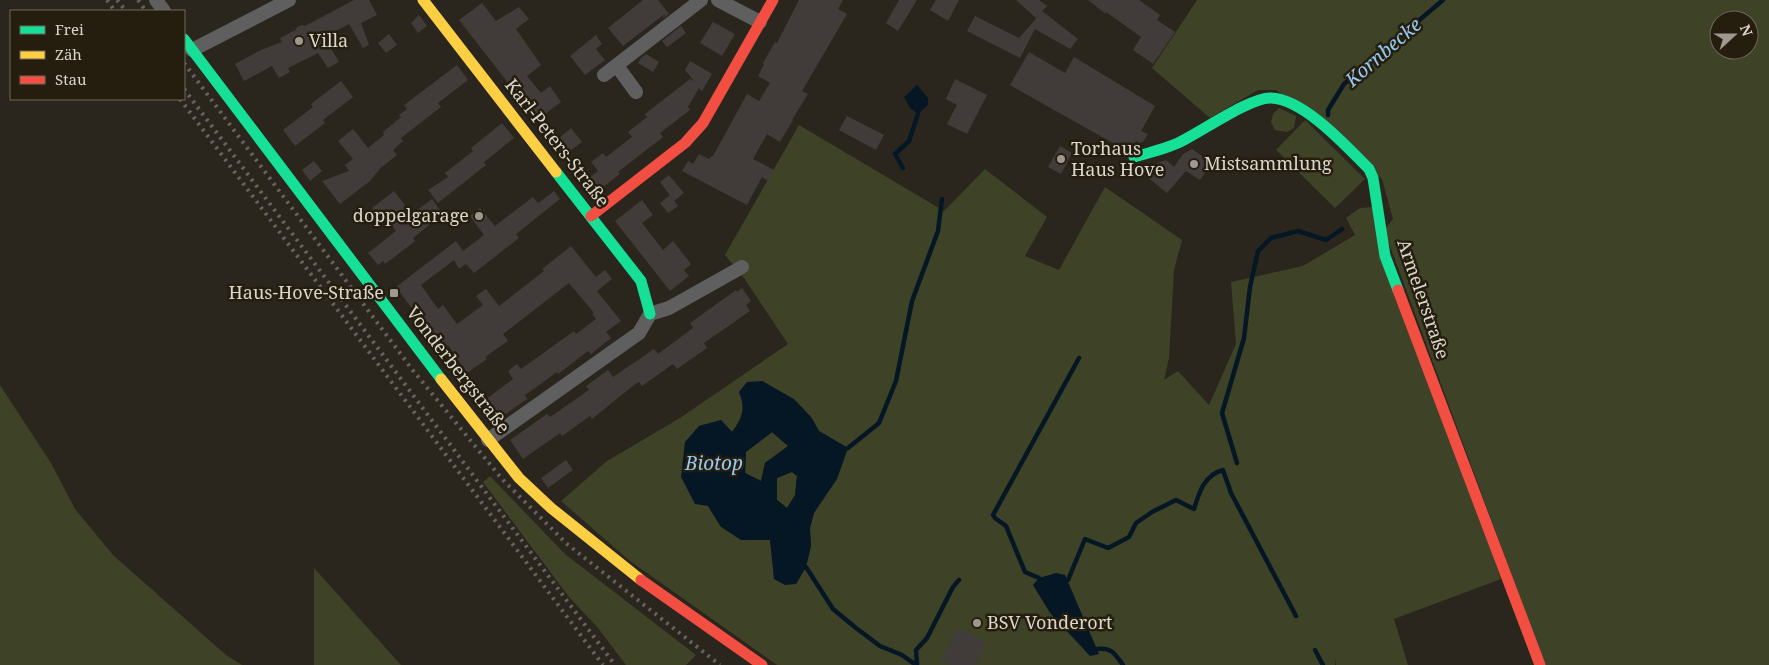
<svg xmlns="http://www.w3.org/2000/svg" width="1769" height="665" font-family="'Noto Serif',serif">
<rect width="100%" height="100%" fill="#2a261e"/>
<!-- green -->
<path fill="#3e4226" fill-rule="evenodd" d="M1197,0H1769V665H1545L1384,230L1393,219L1382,179L1276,90H1258L1210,118L1152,68ZM1719,20H1749V50H1719Z
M1279,108L1296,116L1294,128L1287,132L1275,130L1271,122L1273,114Z
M1305,120L1365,179L1335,208L1276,150Z
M799,125L944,211L985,169L1047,217L1025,256L1059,270L1105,187L1182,240L1174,270L1169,358L1164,380L1178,371L1209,405L1236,344L1231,282L1303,266L1355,235L1346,218L1360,208L1373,207L1501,579L1394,619L1408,665H1336L1335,658V665H777L630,561L561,501L607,461L680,418L788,344L744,278L725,255ZM762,381L776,389L811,417L819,431L848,448L814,513L810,528L811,546L806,567L796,584L772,557L770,540L721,527L708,506L699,426L721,420L732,432C742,418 746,409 739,392Z
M0,385L51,463L75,509L113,555L226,655L242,665H0Z
M772,432L788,446L765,463L761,481L745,473L746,452Z
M792,472L797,476L795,495L787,508L777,500V478Z
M490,476L565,554L696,655L686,665H626L598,628L569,597L483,482Z
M314,568L401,665H314Z"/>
<!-- water -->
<path fill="#051724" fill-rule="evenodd" d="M917,85L928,98V105L918,114L910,108L904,97Z
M762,381L794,399L811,417L819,431L848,448L837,479L814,513L810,528L811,546L806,567L796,584L785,585L774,579L770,540H741L721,527L708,506L695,504L681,477L685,442L699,426L721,420L732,432C743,418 746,408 739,392L747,382ZM772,432L788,446L765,463L761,481L745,473L746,452ZM792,472L797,476L795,495L787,508L777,500V478Z
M1056,573L1065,575L1099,654L1090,656L1050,613L1033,585L1039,578Z"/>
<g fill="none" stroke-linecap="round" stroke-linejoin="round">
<!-- stream -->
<path stroke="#051724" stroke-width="4.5" d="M1328,115V110L1344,84L1443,0
M903,168L895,154L909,141L918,114
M848,448L879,423L896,381L912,301L938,231L942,199
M1237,463L1222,413L1244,338L1250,287L1258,251L1271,238L1298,231L1326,240L1342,229
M806,567L833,609L856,628L880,646L902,655L916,665
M1039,578L1025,572L1006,526L995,518L993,515L1079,358
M1068,580L1085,539L1108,548L1129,537L1136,523L1152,512L1176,500L1194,509C1199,493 1204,475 1223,470L1231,493L1296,616
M1097,649C1112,647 1115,654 1123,665
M1315,650L1323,665
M917,665L916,650L927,638L953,587L959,580"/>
</g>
<!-- building -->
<path fill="#413c3a" d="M354,0H369L377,15L361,23L369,45L363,48L349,24L324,37L339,62L328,68L318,53L288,68L290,72L279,78L272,66L244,81L235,64L261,50L282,42L280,38L296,30L297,27L302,25L305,26Z
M643,0H658L669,14L662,19L666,13L623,46L608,28Z
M799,0H843L838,9L847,14L802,91L808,94L792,120H793L780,142L767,134L753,159L774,170L768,181L762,177L747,205L682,171L688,161L693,164L699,154L709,159L712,156H713L747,94L759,101L770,83L758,76L764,64L763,63L775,42L777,43Z
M899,0H917L898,31L886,23Z
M936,0H959L948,21L930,10Z
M1016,0H1039L1047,6L1042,11L1078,39L1070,49L1035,29L1020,58L967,31L975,16L1019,38L1041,13L1036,18Z
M1088,0H1139L1160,15L1157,20L1175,32L1153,64L1133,50L1141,37L1106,12V14Z
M482,3L496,21L519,7L529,19L516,29L541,65L527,76L541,93L550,86L561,102L537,120L527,107L528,106L514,88L513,89L459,20Z
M419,15L427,26L418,33L411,23Z
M713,22L735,34L722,56L700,43Z
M681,26L686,33L667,47L662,41Z
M389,34L397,45L386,53L378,43Z
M596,35L602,44L596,49L605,60L585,75L570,56Z
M1029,52L1065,73L1074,57L1155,106L1141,131L1148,134L1143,142L1140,143L1136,141L1133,145L1125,150L1010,85Z
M646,54L659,62L653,72L638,63L641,58Z
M690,61L712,74L702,91L699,88L688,107L690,110L660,133L663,137L618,172L620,174L594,194L584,182L598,171L591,162L603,153L606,157L632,137L628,132L647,117L645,114L690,79L694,81L685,70Z
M457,65L468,80L438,103L441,107L401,138L403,141L393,150L397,155L382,167V166L370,181L340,204L322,181L349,171L345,165L353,159L338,141L353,129L368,148L384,135L383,132L401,117L399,115L407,109L404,105Z
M955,79L987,95L967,134L947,124L957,105L946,99Z
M341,81L353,97L323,120L325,123L295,146L283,130L313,107L311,104Z
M847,116L884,135L876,150L839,130Z
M502,123L514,138L484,162L486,165L438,203L428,190L448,177L445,173L473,151L471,148Z
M571,128L582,142L564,155L554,142Z
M1060,146L1072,153L1061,174L1048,167Z
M1192,149L1212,163L1200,180L1186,171L1167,193L1146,176L1158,163L1166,160L1174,167L1183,154Z
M314,161L322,171L310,181L302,170Z
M669,175L684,193L674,201L660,182Z
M394,191L412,214L432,199L443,214L413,238L415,241L401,252L385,264L383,261L378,265L368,253L396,231L382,214L379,217L372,208Z
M554,191L560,199L516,234L519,238L474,273L466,264L459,269L454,260L421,285L438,309L443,305L457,324L483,305L476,296L486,289L499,306L544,271L542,269L571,246L596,277L605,270L612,279L597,291L621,321L606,332L611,338L591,354L588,351L558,374L557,372L535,388L525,395L527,399L497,420L490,410L484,414L478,405L513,379L508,371L517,364L521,369L574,331L576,334L596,319L592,314L594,313L569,283L503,334L508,341L485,357L487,359L467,373L448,345L444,348L424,319L421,321L396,287L456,241L463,251L484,235L470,216L480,208L495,226L533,197L538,203Z
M670,195L678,206L668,213L660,203Z
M642,200L653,215L642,223L663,250L673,241L691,264L684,270L689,276L670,291L615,221Z
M742,288L751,301L746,305L750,311L704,343L707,348L677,369L673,364L642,386L639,382L634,385L592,419L590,416L562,436L560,433L523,459L510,440L547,414L550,417L589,390L586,386L608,370L613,377L654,349L658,354L693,328L690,323L736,290L737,292Z
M566,460L573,470L548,488L541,478Z
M958,628L986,642L975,665H950L941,660Z"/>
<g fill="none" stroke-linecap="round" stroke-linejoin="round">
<!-- street -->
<path stroke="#5f5f60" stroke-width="14" d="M156,0L164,11
M718,0L760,22
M192,50L289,0
M617,66L636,92
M604,75L701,0
M488,440L639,333L650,314L669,308L742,267"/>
<!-- fast -->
<path stroke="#16e098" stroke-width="11" d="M184,39L441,379
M1134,157C1149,153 1164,149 1178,143C1200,133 1250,97 1271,98C1304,99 1347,147 1369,169L1373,178L1385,256L1398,290
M556,172L641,281L650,314"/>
<!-- slow -->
<path stroke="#ffcf43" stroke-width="11" d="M423,0L556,172
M441,379L519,478L551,508L641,580"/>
<!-- jam -->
<path stroke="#f24e42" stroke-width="11" d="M591,216L685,143L703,123L773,0
M1398,290L1540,665
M641,580L762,665"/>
<!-- rail -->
<path stroke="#666462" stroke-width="4" stroke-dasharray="2.5 5" stroke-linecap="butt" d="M107,0L115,11
M117,0L126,11
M138,0L146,11
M184,63L411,368L502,479L567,544L720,665
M184,89L615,665
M180,99L603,665"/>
</g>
<!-- markers -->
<g fill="#9e9990" stroke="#251e0f" stroke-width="2">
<circle cx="299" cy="41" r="5"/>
<circle cx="1061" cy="159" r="5"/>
<circle cx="1194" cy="164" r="5"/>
<circle cx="479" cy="216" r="5"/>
<rect x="389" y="288" width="10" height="10" rx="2.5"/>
<circle cx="977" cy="623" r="5"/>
</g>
<g text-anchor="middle" stroke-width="5" stroke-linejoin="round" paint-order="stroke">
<!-- poi labels -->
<g font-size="18" fill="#dcd7ce" stroke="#251e0f" text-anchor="start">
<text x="309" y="47">Villa</text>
<text x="1071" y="155">Torhaus<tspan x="1071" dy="21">Haus Hove</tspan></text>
<text x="1204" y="170">Mistsammlung</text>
<text x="469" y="222" text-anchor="end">doppelgarage</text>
<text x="384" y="299" text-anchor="end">Haus-Hove-Straße</text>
<text x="987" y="629">BSV Vonderort</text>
</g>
<!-- street labels -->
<g font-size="18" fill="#dcd7ce" stroke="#251e0f">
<text transform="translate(557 143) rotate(52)" y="6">Karl-Peters-Straße</text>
<text transform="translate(1423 299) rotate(71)" y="6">Armelerstraße</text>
<text transform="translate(458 370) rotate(52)" y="6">Vonderbergstraße</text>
</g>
<!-- water labels -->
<g font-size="19" font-style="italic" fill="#95c9f4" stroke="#251e0f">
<text transform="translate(1383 52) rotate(-41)" y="7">Kornbecke</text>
<text x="714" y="470">Biotop</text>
</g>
</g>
<!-- legend -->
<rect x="10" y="10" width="175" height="90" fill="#251e0f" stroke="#6e685b"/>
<rect x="20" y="26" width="25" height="8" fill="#16e098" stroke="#6e685b"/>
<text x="55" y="35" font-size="15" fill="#dcd7ce">Frei</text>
<rect x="20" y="51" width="25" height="8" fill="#ffcf43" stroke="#6e685b"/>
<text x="55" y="60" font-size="15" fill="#dcd7ce">Zäh</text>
<rect x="20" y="76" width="25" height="8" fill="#f24e42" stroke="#6e685b"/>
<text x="55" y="85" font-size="15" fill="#dcd7ce">Stau</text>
<!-- north arrow -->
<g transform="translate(1734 35) rotate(69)"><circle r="24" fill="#251e0f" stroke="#6e685b"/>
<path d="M0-4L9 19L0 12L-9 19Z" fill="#9e9990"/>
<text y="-8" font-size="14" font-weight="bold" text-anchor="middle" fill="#dcd7ce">N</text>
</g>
</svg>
